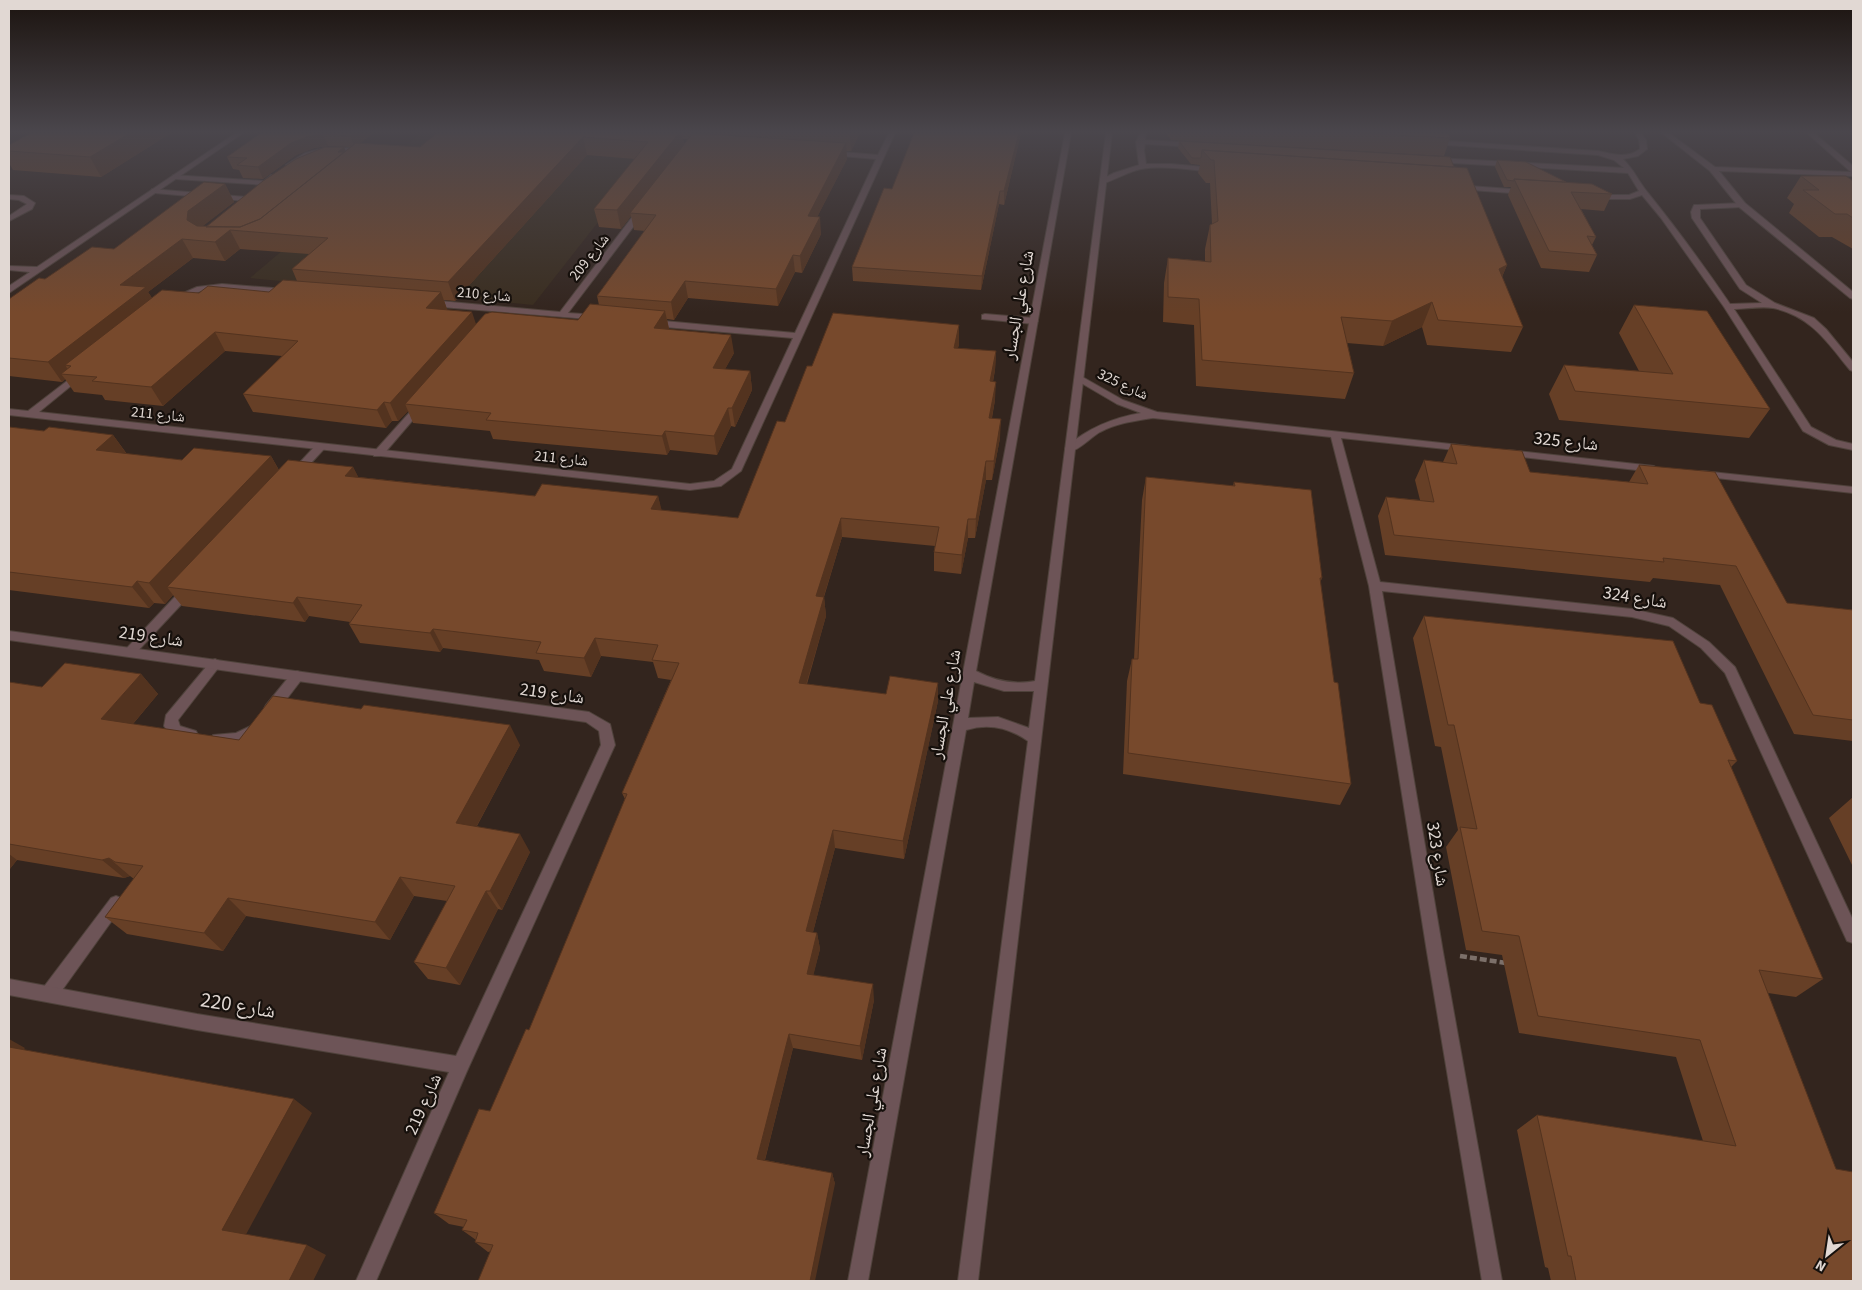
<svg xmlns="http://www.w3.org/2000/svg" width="1862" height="1290" font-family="'Source Sans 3','Noto Naskh Arabic',sans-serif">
<rect width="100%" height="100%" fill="#33251e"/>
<!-- education -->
<path fill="#3a2d1f" d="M420,134L654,151L533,305L250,278Z"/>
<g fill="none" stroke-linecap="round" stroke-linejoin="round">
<!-- service casing -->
<g stroke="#4f423b" stroke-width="2">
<path id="service" d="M1140,133H1146L1145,140L1195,143L1199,145L1195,147L1145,144L1144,150L1146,164H1171L1216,168L1220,170L1216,172C1191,170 1165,165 1141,169C1129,171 1107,184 1100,184V180L1114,173L1139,165L1136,142Z
M1635,133H1641L1646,140L1647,149L1638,156L1623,159C1635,171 1638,181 1648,193C1677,229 1704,266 1730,304L1762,303L1740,289L1692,218L1691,212L1694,205H1697L1742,203L1746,205L1742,207L1700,209V218L1746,285L1775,303L1814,318L1826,329L1853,362V371L1850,370C1827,342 1811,316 1773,308C1761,306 1746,309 1734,309L1811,427L1836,440L1853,444V450L1829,445L1803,431L1724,307L1661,218L1642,195L1630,199H1595L1591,197L1595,195H1629L1639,191L1628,173L1435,162L1431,160L1435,158L1624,168L1614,160L1598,155L1431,144L1427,142L1431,140L1598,151C1612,154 1627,159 1640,149L1639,140Z
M325,148H350L362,152L363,157L359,159L351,153L325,152L310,156L293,167L286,165L305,153Z
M173,175L264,181L271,175L278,177L266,185L176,179H173Z
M1455,185L1525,190L1529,192L1525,194L1458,189H1455Z
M152,189L246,197L250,199L246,201L155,193L151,191Z
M9,195L24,196L35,203L32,209L9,221V216L27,204L19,200L9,199Z
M985,314L1034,318L1038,321L1034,324L982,319V315Z
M421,402L424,403V407L382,456H374L373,454L374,452L418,403Z
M320,444L324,445L325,447L324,449L299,476H291L290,474L291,472L316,445Z
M188,586L192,587L194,590L192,593L134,655H126L124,652L126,649L184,587Z
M215,659L219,661L221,664L219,667L178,720L180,726L196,731L198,735L196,739C186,742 169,735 164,726L166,715L211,661Z
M297,671L302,673L303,676L302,679L276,713L271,714L266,713L264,709L266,705L292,673Z
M255,724L260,725L262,729C254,744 228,748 213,743L211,739L213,735L236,733Z
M116,896L121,898L124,903L121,908L55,1000L49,1002L43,1000L41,994L43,988L111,898Z"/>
</g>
<!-- minor casing -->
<g stroke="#4f423b" stroke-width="2">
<path id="minor" d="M236,133H243L9,293V286L30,272L9,270V266L37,267Z
M889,133H895L741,471L721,486L690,490L9,415V409L28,411L80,371L85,374L83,376L39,412L690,484L714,481L732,469L793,338L653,326L648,323L653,320L795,333L876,159L830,155L826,153L830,151L878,155Z
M1662,133H1669L1715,167L1851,172L1807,133H1814L1853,166V176L1719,171L1745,203L1853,292V299L1850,298L1739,207L1710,171Z
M639,208L646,210L568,313L598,315L601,316V320L429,306L425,303L429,300L560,312Z
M222,284L286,289L290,292L286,295L222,290L201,291L176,301L172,298L197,287Z
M1079,375L1123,400L1157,412L1469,446L1470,448L1469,450L1465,451L1341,438L1380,582L1632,609L1673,618L1709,642L1735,667L1853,920V943L1847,941L1725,673L1701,648L1669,626L1632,617L1382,591L1443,952L1502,1281H1482L1427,952L1369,586L1331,437L1153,418C1134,421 1117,423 1100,432C1090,438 1080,449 1070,452L1065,449L1066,447C1088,428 1112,418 1141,413L1117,404L1076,380V376Z
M1508,450L1654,466L1659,469L1654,472L1504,455L1503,453L1504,451Z
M1702,471L1853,487V493L1698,476L1697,474L1698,472Z
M9,631L589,712L610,724L615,745L467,1071L376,1281H356L449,1072L197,1030L9,995V979L197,1014L456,1056L601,745L599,731L586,722L9,640Z"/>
</g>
<!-- tertiary casing -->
<g stroke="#4f423b" stroke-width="2">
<path id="tertiary" d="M1065,133H1071L976,671C995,681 1014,685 1035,681L1106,133H1112L978,1281H958L1028,741C1008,727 988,723 966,730L868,1281H848ZM974,682L1004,691H1034L1029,728L998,717L968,718Z"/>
</g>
<!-- path -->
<path stroke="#7c706a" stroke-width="4.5" stroke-dasharray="7 3" stroke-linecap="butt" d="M1460,956L1506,963"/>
<!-- service -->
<use href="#service" fill="#6d5457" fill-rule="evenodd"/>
<!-- minor -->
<use href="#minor" fill="#6d5457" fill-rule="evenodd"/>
<!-- tertiary -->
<use href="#tertiary" fill="#6d5457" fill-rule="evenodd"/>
</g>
<!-- wall -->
<path fill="#663f26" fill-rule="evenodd" d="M31,133H171L101,177L13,170L9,163V145Z
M261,133H373L360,143L420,147L437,133H860L851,151H846L847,159L817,217L821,234L802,273L795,272L778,306L688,298L674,320L667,319L669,329L734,353L725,369L750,371L752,390L735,427L731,426L717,455L670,450L667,455L493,439L490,431L413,423L408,411L398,421H392L386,428L253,412L243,394L282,356L225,351L163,406L105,400L102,395L74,392L65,379L62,382L9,376V299L45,279L114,249L225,184L234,202L202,226L206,227L346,151L350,147L328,146L314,148L296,155L263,179L243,178L239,170L233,169L227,157ZM683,139H688L684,144ZM587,155L635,159L594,209L599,227L621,229L631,216L634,230L645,231L597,296L599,305L578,320L476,324L447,310L444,300L455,301ZM240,249L309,254L292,269L297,281L269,292L199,293L152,298L148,292L193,258L225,261Z
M914,133H1021L1004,205L999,204L981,290L853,281L852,267L892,189Z
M1166,133H1448L1450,138L1444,156L1171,140Z
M1840,133H1853V137L1849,133Z
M1179,141L1454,167L1507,265L1502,277L1523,327L1511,352L1427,345L1422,327L1383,346L1347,343L1354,373L1345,399L1196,386L1194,325L1163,322L1164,283L1168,258L1205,261V249L1210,225L1212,224L1210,183H1206L1198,173L1200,165L1191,164L1178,148Z
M1497,160L1566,182L1612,194L1604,211L1581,209L1596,237L1592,245L1597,255L1589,272L1541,268L1508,195L1511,187H1504L1495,167Z
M1801,176L1853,181V249L1832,237H1819L1789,213L1794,204L1787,198Z
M1634,305L1770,409L1749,438L1559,420L1549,394L1564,365L1639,371L1619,333Z
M959,325V344L958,348L996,351L995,370L993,382L995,400L992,418L1000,438L992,480H986L975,538H968L961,574L934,571V552L935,546L842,537L824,597L826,616L807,684L938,701L904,859L835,848L813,932L817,933L820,949L813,975L874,1000L862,1060L793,1048L765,1160L832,1173L835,1184L488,1252L475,1242L476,1240L462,1230L464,1227L449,1224L434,1213L490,1111L529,1030L625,799L622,793L671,680L658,678L653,662L601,656L591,677L544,671L539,660L443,648L440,652L360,643L349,624L350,622L309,616L305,622L182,606L173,595L165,604L154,603L149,608L9,590V427L44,431L113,435L127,454L182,460L271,456L279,470L353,467L358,477L535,496H658L661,510L738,518L812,366Z
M1451,444L1530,472L1629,482L1639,465L1787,603L1853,610V741L1794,734L1720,585L1653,578L1650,582L1385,555L1378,516L1386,497L1420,500L1415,480L1424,460L1443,462Z
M1146,477L1233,486L1234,482L1322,578L1320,583L1334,682L1351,784L1340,805L1123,774L1127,681L1132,659H1134L1142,500Z
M1424,616L1700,703L1737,761L1731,767L1823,979L1796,997L1768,993L1853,1281H1551L1548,1268L1545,1267L1517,1130L1537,1115L1703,1141L1676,1057L1519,1033L1502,955L1466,950L1446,847L1458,830L1441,747L1435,746L1413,638Z
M141,674L158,694L133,724L239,740L520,745L477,826L530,852L502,910L498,909L460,985L428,979L414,962L447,901L414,896L390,940L246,916L223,951L127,934L105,917L134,879L130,876L124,878L17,860L9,870V682L42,687Z
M1853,797V867L1829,818Z"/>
<!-- shaded-wall -->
<path fill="#53331f" d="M130,133H171L101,177L90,157Z
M354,133H373L355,148L350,136Z
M679,133H682L684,147L630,213L631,216L621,229L617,210Z
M850,133H860L851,151L850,134Z
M1019,133H1021L1004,205V191Z
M323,134L328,146L314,148L296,155L263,179L258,167L291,143L309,136Z
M583,137L587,155L455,301L448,282Z
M846,143L847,159L809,233L808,216Z
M344,147L349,159L338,152Z
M225,184L234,202L198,230L187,220L188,211Z
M1000,191L999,204L981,290L982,276Z
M820,217L821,234L802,273L800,256Z
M230,230L240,249L225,261L215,242Z
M182,239L193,258L148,292L157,306L71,366L65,365L71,374H61L65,379L62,382L48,362L120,285Z
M793,255L795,272L778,306L776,289Z
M1507,265L1496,290L1499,269Z
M685,281L688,298L674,320L671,302Z
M441,292L447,309L433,326L426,308Z
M1432,302L1422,327L1383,346L1392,321Z
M665,311L669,329L654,328Z
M472,312L478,330L405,404L408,411L398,421L390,403Z
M959,325V344L953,366L954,348Z
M215,332L225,351L163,406L151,387Z
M731,335L734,353L716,386L713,368Z
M996,351L995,370L989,400L990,381Z
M750,371L752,390L735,427L732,408Z
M996,382L995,400L988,437L989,418Z
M384,402L392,421L386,428L377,410Z
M728,408L731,426L717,455L714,436Z
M1001,419L1000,438L992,480L994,461Z
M665,431L670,450L667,455L662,436Z
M113,435L128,456L96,450Z
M271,456L283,478L167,587L173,595L165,604L149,583Z
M986,461V480L975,538L976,519Z
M353,467L363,486L345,476Z
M658,496L663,515L651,509Z
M841,518L842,537L818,615L816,596Z
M968,519V538L961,574L962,555Z
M137,581L154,603L149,608L132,587Z
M297,597L309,616L305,622L293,603Z
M824,597L826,616L801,702L799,683Z
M433,629L443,648L440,652L430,633Z
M595,638L601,656L591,677L584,658Z
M141,674L158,694L120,739L101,719Z
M938,683V701L904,859L903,841Z
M510,725L520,745L468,842L456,823Z
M833,830L835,848L809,947L806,931Z
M520,834L530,852L502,910L490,891Z
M9,854L17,860L9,870Z
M109,858L130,876L124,878L102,860Z
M400,877L414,896L390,940L375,922Z
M486,891L498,909L460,985L446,968Z
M228,898L246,916L223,951L204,933Z
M817,933L820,949L810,989L807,974Z
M873,984L874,1000L862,1060L860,1046Z
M789,1034L793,1048L762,1171L757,1159Z
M9,1039L25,1048L17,1058L9,1054Z
M294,1099L312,1113L243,1240L222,1230Z
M832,1173L835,1184L815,1281H810Z
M307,1245L326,1255L313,1281H289Z"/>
<!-- building -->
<path fill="#77492c" stroke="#53331f" d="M31,133H130L90,157L9,151V145Z
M261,133H354L350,136L323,134L309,136L291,143L258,167L237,165L247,158L227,157Z
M437,133H679L617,210L594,209L648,142L583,137L448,282L292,269L328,238L230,230L215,242L182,239L120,285L146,287L48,362L9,358V299L39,278L45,279L92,247L114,249L204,182L225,184L188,211L187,220L197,226L240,227L260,219L356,143L420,147Z
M693,133L846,143L808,216L820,217L800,256L793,255L776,289L685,281L671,302L597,296L656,215L630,213Z
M914,133H1019L1004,191H1000L982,276L852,267L884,188L892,189Z
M1361,133H1448L1450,138Z
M1179,141L1450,157L1454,167L1202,150L1201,158H1192Z
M325,147H344L338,152H344L260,219L240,227H206L263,181L296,159Z
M1202,150L1467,168L1507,265L1499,269L1523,327L1438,320L1432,302L1392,321L1341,317L1354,373L1202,360L1199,299L1168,297V258L1211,262L1210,225L1218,221L1214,160H1211Z
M1497,160L1526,162L1566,182L1514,179V181L1507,180Z
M1801,176H1846L1853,181V218L1847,214H1835L1803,190H1819Z
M1514,179L1592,184L1612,194L1571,192L1596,237L1587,236L1597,255L1549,251Z
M283,280L441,292L426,308L472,312L390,403L384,402L377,410L243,394L298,341L215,332L151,387L92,381L97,377L61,374L71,366L65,365L162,290L199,293L208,286L269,292Z
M590,304L665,311L654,328L731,335L713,368L750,371L732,408H728L714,436L665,431L662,436L486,420L491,413L405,404L485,314L492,312L578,320Z
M1634,305L1707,311L1770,409L1575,391L1564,365L1673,374Z
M833,313L959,325L954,348L996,351L990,381L996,382L989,418L1001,419L994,461H986L976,519H968L962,555L934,552L939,527L841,518L816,596L824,597L799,683L886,694L890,676L938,683L903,841L833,830L806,931L817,933L807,974L873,984L860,1046L789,1034L757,1159L832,1173L810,1281H478L493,1245L475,1242L478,1233L462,1230L467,1220L434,1213L479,1109L490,1111L526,1029L529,1030L627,794L622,793L679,663L652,660L658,645L595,638L584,658L536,653L541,642L433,629L430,633L349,624L362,605L297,597L293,603L167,587L288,460L353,467L345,476L535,496L542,484L658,496L651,509L738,518L777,421L785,422L807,366H812Z
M9,427L44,431L49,427L113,435L96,450L182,460L194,448L271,456L149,583L137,581L132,587L9,572Z
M1451,444L1522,451L1530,472L1648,484L1639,465L1715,472L1787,603L1853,610V720L1813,715L1736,566L1663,558L1664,562L1394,535L1386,497L1434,502L1424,460L1457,464Z
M1146,477L1235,486L1234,482L1311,490L1322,578H1320L1334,682L1338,683L1351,784L1128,753L1132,659H1138Z
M1424,616L1673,641L1700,703L1712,705L1737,761L1728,760L1823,979L1759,970L1836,1169L1853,1172V1281H1576L1571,1256H1568L1537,1115L1736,1146L1700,1040L1538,1016L1519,936L1482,931L1460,827L1477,829L1454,725H1448Z
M65,663L141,674L101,719L239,740L273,696L361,709L364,705L510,725L456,823L520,834L490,891H486L446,968L414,962L455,886L400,877L375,922L228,898L204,933L105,917L143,866L115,862L109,858L102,860L9,844V682L42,687Z
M9,1047L294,1099L222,1230L307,1245L289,1281H9Z"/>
<!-- sky -->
<linearGradient id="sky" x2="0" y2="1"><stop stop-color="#1c1410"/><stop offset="0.42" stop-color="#4a464c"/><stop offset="1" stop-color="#4a464c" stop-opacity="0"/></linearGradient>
<rect width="1862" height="313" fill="url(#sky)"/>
<g text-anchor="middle" stroke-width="4.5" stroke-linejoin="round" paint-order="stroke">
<!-- far-street labels -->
<g font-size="15" fill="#e1d8d3" stroke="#16100c">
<text transform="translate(589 257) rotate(-52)" y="5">شارع 209</text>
<text transform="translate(484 294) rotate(5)" y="5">شارع 210</text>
<text transform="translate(1123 384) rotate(25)" y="5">شارع 325</text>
<text transform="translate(158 414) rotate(6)" y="5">شارع 211</text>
<text transform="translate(561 458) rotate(6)" y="5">شارع 211</text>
</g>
<!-- street labels -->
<g font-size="18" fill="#e1d8d3" stroke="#16100c">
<text transform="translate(1018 305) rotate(-80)" y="6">شارع علي الجسار</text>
<text transform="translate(1566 441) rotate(6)" y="6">شارع 325</text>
<text transform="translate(1635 597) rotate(9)" y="6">شارع 324</text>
<text transform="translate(151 636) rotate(8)" y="6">شارع 219</text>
<text transform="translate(552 693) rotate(8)" y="6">شارع 219</text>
<text transform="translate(945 704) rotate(-80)" y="6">شارع علي الجسار</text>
<text transform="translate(1438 854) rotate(81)" y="6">شارع 323</text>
<text transform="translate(871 1102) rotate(-80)" y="6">شارع علي الجسار</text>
<text transform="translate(423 1104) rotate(-66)" y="6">شارع 219</text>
</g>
<!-- near-street labels -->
<g font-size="21" fill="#e1d8d3" stroke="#16100c">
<text transform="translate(238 1005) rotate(9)" y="7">شارع 220</text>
</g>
</g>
<!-- border -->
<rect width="1862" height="1290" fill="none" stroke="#e1d8d3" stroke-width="20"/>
<!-- north arrow -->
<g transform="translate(1827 1255) rotate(210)" stroke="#16100c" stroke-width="4" paint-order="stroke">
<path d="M0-4L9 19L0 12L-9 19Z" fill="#e1d8d3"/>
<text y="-8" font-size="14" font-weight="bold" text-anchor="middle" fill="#e1d8d3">N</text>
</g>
</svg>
